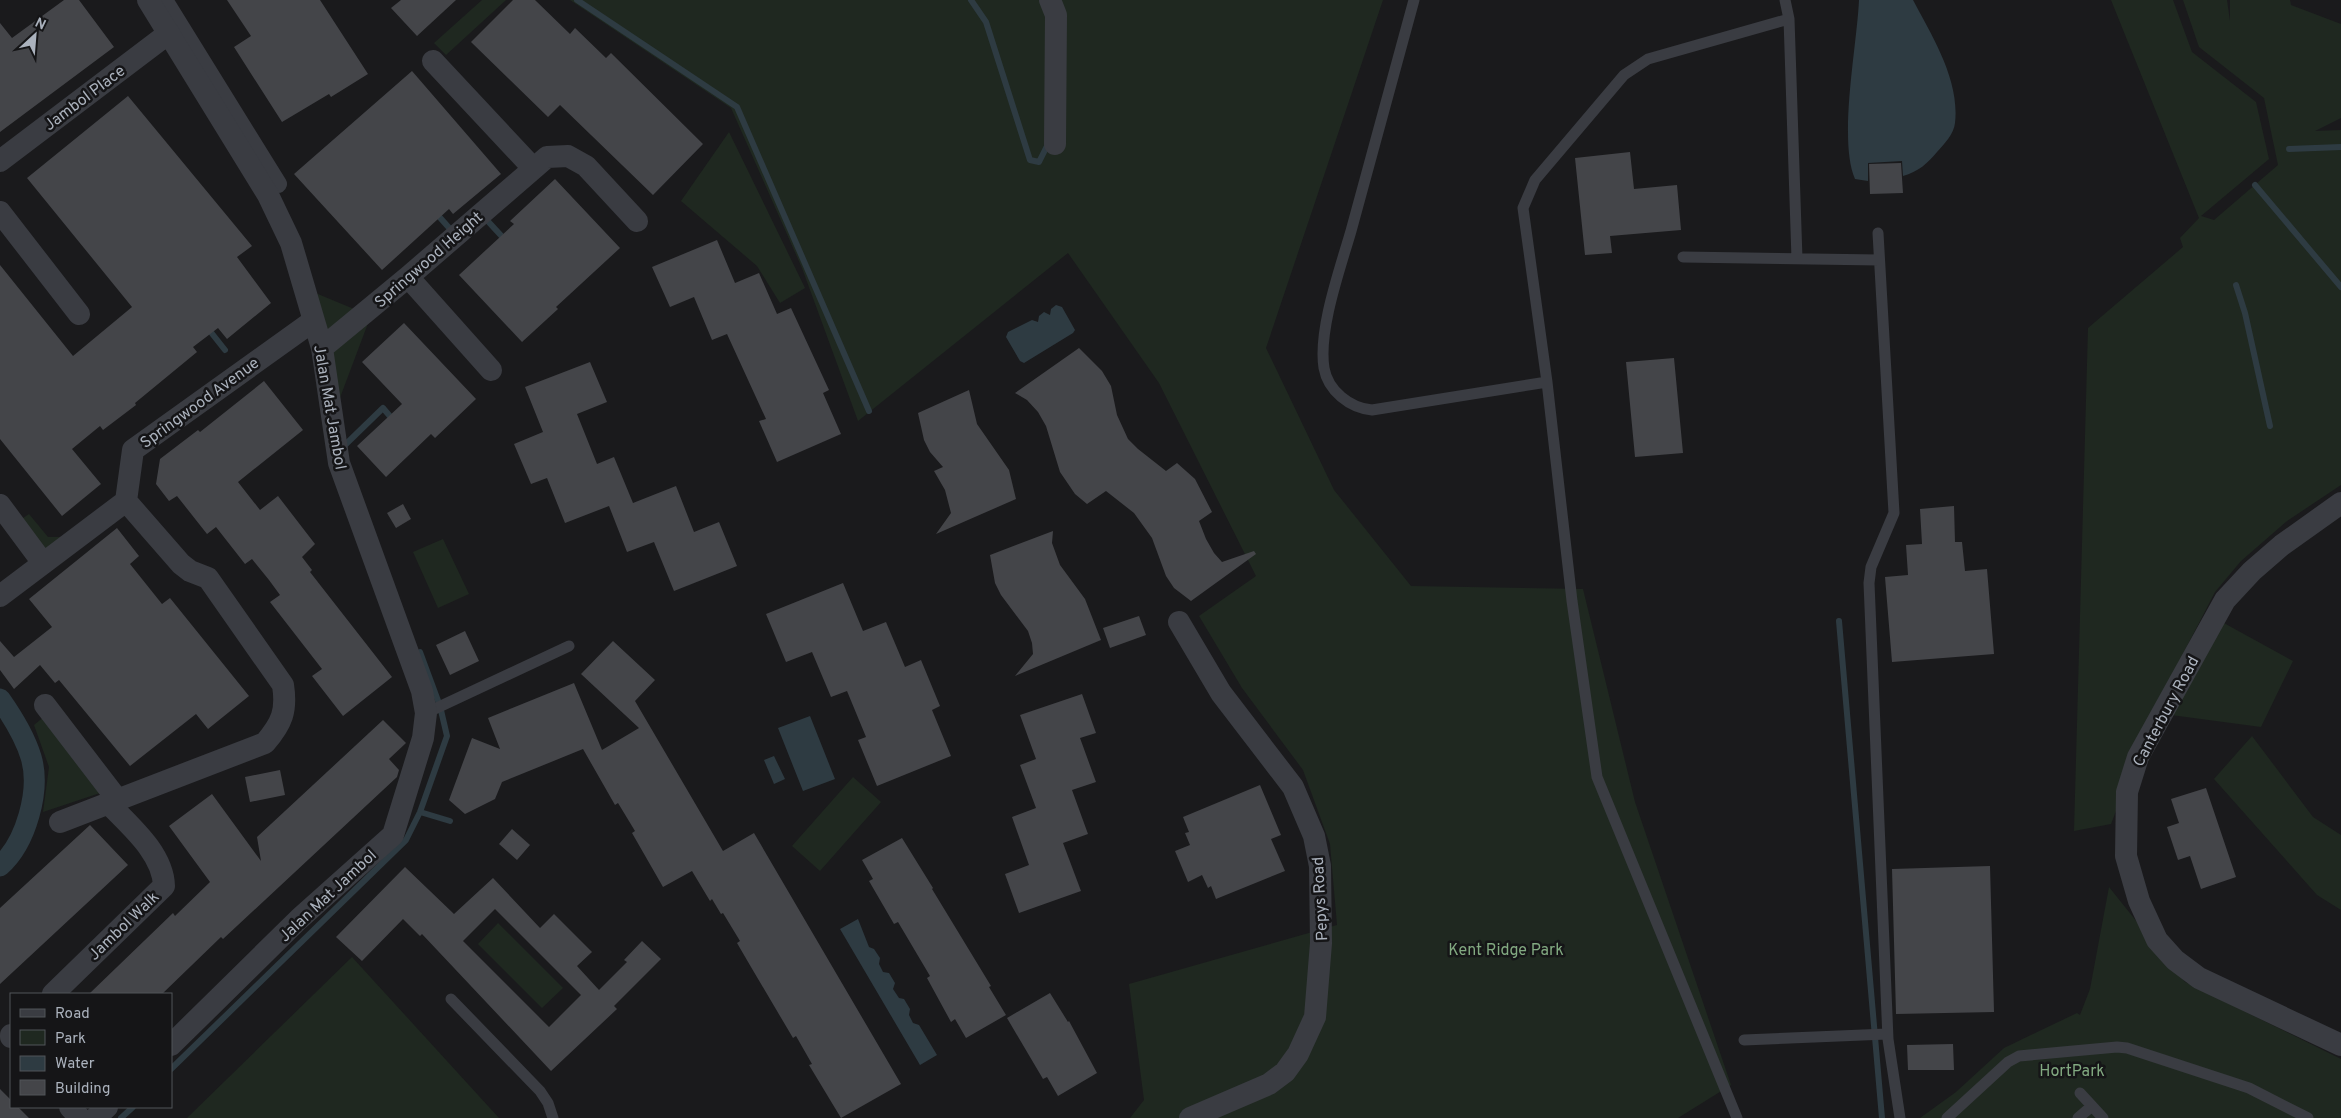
<svg xmlns="http://www.w3.org/2000/svg" width="2341" height="1118" font-family="Overpass,sans-serif">
<rect width="100%" height="100%" fill="#1a1a1c"/>
<!-- green -->
<path fill="#1f2820" d="M482,0H506L446,55L434,43Z
M570,0H1383L1266,348L1334,490L1411,586L1583,589L1635,802L1731,1085L1678,1118H1130L1144,1100L1129,984L1337,925L1330,844L1303,770L1242,688L1199,616L1256,576L1159,383L1068,253L858,421L802,268L731,108Z
M2111,0H2173L2192,52L2256,102L2269,159L2201,216L2214,220L2278,165L2264,98L2199,47L2183,0H2227L2230,21V0H2290L2291,5L2341,24V118L2315,131L2341,130V485L2287,521L2241,561L2215,592L2157,704L2111,824L2074,831L2088,328L2183,247L2180,238L2199,218Z
M729,132L805,288L780,303L757,266L681,201Z
M313,292L354,309L326,333Z
M370,318L338,403L331,351Z
M29,514L48,537H62L38,556L14,524Z
M443,539L469,594L438,608L413,552Z
M2222,622L2293,661L2261,727L2171,715Z
M45,716L103,792L43,812L49,767L34,725Z
M2252,736L2313,817L2341,835V910L2317,895L2214,779Z
M853,777L881,802L820,871L792,846Z
M2109,887L2185,982L2341,1059V1118H1920L1956,1092L2004,1048L2077,1013L2080,1015L2090,989Z
M498,923L563,988L542,1008L478,944Z
M352,957L499,1118H187Z"/>
<!-- water -->
<path fill="#2e3b42" d="M1859,0H1913C1932,36 1960,80 1955,123C1954,134 1944,144 1937,152C1928,163 1918,172 1903,176L1902,161L1868,163V181L1855,179C1838,140 1857,46 1859,0Z
M1056,305L1062,307L1075,330L1073,333L1024,363L1020,361L1006,337L1008,332L1032,320L1038,322L1039,316L1044,312L1050,315L1051,309Z
M810,716L835,779L803,791L778,728Z
M774,756L785,779L774,784L764,760Z
M858,919L869,947L874,949L880,958L879,964L883,972L889,973L895,983L893,989L899,998L904,999L910,1009L909,1015L913,1023L919,1025L937,1055L920,1065L840,929Z"/>
<g fill="none" stroke-linecap="round" stroke-linejoin="round">
<!-- stream -->
<path stroke="#2e3b42" stroke-width="6" d="M577,0L737,107L869,411
M971,0L986,22L1030,160L1039,162L1049,142
M2289,149L2341,147
M2255,185L2341,287
M435,212L451,230
M484,217L507,242
M2236,285L2245,313L2270,426
M206,326L225,350
M346,444L383,408L394,421
M1839,621L1882,1118
M420,812L450,821
M171,1069L406,840L420,812L447,736L440,706L420,652
M121,1118L133,1107"/>
<!-- canal -->
<path stroke="#2e3b42" stroke-width="21" d="M0,699C12,716 25,737 31,757C41,790 26,843 0,866"/>
</g>
<!-- building -->
<path fill="#444549" fill-rule="evenodd" d="M64,0H79L114,47L0,132V23L12,38Z
M227,0H320L368,74L331,97L329,94L282,122L234,47L251,36Z
M401,0H456L417,36L391,8Z
M513,0H535L570,34L575,28L606,58L611,53L703,144L653,195L560,105L548,117L471,42Z
M412,71L501,174L453,214L449,209L382,270L294,174Z
M128,96L252,246L237,257L271,303L227,339L218,328L193,347L197,352L135,403L136,405L103,430L100,426L72,449L101,484L62,516L0,439V265L73,356L132,307L27,178Z
M1630,152L1634,189L1677,185L1681,230L1610,236L1612,253L1585,255L1575,158Z
M1901,163L1903,193L1870,194L1869,164Z
M555,179L620,248L556,307L558,309L522,342L459,275L514,224L510,221Z
M717,240L735,283L759,273L777,314L791,308L829,390L823,393L841,434L777,462L759,421L766,419L727,334L712,340L694,297L670,307L652,267Z
M404,323L476,399L435,438L431,434L386,477L357,446L402,404L362,362Z
M1079,348L1102,371L1111,386L1117,415L1128,439L1138,449L1166,471L1177,463L1195,479L1212,512L1199,521L1206,539L1214,553L1222,562L1254,551L1256,554L1191,601L1174,588L1166,576L1152,538L1134,513L1106,491L1087,504L1075,494L1060,472L1046,426L1038,412L1027,400L1015,393Z
M1674,358L1683,453L1635,457L1626,362Z
M590,362L607,402L577,414L597,464L614,457L633,503L676,486L694,532L719,522L737,566L674,591L654,542L627,552L609,506L565,523L547,478L531,484L514,444L543,432L525,387Z
M264,381L303,430L238,482L260,510L278,496L315,544L302,557L312,570L310,572L392,677L343,716L312,676L322,669L270,602L280,595L269,580L252,559L245,564L216,527L207,534L177,496L169,501L156,484L160,459L198,430L200,432Z
M969,390L977,424L1009,470L1016,499L936,534L951,513L945,490L934,471L943,467L930,452L924,440L918,413Z
M403,504L411,519L396,528L387,513Z
M1954,506L1955,542H1962L1965,571L1987,569L1994,654L1892,662L1885,577L1908,575L1906,545L1922,544L1920,509Z
M117,528L139,556L130,564L162,604L170,598L249,696L208,729L196,714L130,766L59,680L55,683L40,665L14,689L0,670V641L14,657L52,627L29,599Z
M1053,531L1052,543L1060,565L1085,599L1101,640L1015,676L1033,654L1032,643L1028,631L1001,595L995,583L990,555Z
M843,583L863,631L886,622L905,667L921,660L940,706L932,710L951,756L877,786L858,740L866,737L847,691L831,697L812,652L786,662L766,614Z
M1139,616L1146,635L1110,648L1103,628Z
M465,631L479,661L450,675L436,645Z
M613,641L655,680L635,701L723,851L754,833L901,1084L841,1118L809,1065L812,1064L796,1036L793,1038L751,967L737,943L740,941L723,913L721,914L712,899L710,901L692,871L663,887L632,833L635,831L618,803L615,805L583,749L502,782L495,799L465,814L449,800L472,738L500,749L488,718L574,683L602,750L639,728L581,674Z
M1082,694L1096,733L1080,738L1096,782L1072,790L1088,834L1063,843L1081,891L1019,913L1005,874L1029,865L1012,817L1036,808L1020,765L1036,759L1020,715Z
M383,720L406,743L389,759L399,770L397,777L223,939L221,937L162,994H89L173,913L175,916L210,882L169,826L212,794L261,861L257,837Z
M280,770L285,795L250,802L245,777Z
M1260,785L1281,835L1271,839L1285,871L1216,899L1211,886L1208,888L1202,875L1188,882L1175,851L1190,845L1185,833L1189,832L1183,817Z
M2206,788L2236,877L2201,889L2190,856L2178,860L2167,827L2179,823L2171,799Z
M90,825L128,865L0,984V908Z
M512,829L530,845L517,860L499,844Z
M902,838L933,888L932,889L991,986L989,987L1006,1015L966,1038L955,1019L951,1022L927,978L930,976L898,922L894,924L869,881L873,879L862,860Z
M1990,866L1994,1012L1896,1014L1892,869Z
M405,867L454,914L493,878L540,928L554,914L592,952L577,966L599,990L627,962L624,960L642,941L661,959L614,1006L617,1009L551,1071L422,934L420,936L403,919L362,961L336,937ZM495,909L581,995L549,1027L463,941Z
M1050,993L1068,1022L1069,1021L1097,1073L1058,1096L1047,1077L1043,1079L1007,1018Z
M1953,1044L1954,1070H1908L1907,1045Z
M0,1089L11,1100V1107H18L29,1118H0Z"/>
<g fill="none" stroke-linecap="round" stroke-linejoin="round">
<!-- service -->
<path stroke="#3a3c42" stroke-width="11" d="M1414,0C1393,77 1372,154 1351,231C1340,269 1318,330 1324,368C1328,391 1350,408 1372,410L1547,382
M1785,0L1789,19L1797,259
M1878,233L1894,513L1871,567L1869,583L1888,1039L1900,1118
M1683,257L1879,260
M426,713L569,646
M451,999L540,1091L548,1103L553,1118
M1744,1040L1887,1034
M2080,1093L2103,1118
M1737,1118L1597,777L1572,601L1547,382L1523,208L1535,180L1624,75L1648,59L1789,19
M1947,1118L2008,1062L2019,1056L2117,1047L2127,1048L2249,1088L2308,1118
M2078,1118L2092,1106"/>
<!-- pedestrian -->
<path stroke="#3a3c42" stroke-width="18" d="M164,0L278,184"/>
<!-- minor -->
<path stroke="#3a3c42" stroke-width="22" d="M148,0L268,195L291,243L322,348L339,463L422,691L426,713L423,738L393,835L299,919L171,1045
M1050,0L1056,15L1055,144
M433,61L533,168
M0,161L169,33
M0,212L79,314
M408,277L491,370
M322,348L408,277L547,157L568,156L586,166L637,221
M2341,503L2282,545L2252,571L2225,600L2138,757L2127,792L2126,856L2139,901L2157,940L2175,960L2199,978L2341,1045
M0,505L43,563
M0,596L126,501L133,450L313,321
M1179,622L1221,693L1293,787L1314,836L1320,866L1321,943L1315,1017L1298,1054L1285,1072L1269,1084L1190,1118
M45,705L117,799
M60,822L265,743C282,723 287,711 283,685L208,578L190,571L181,564L126,501
M53,994L164,886C163,853 130,826 108,803
M11,1035V1037
M70,1107L80,1118
M95,1118L107,1107"/>
</g>
<g text-anchor="middle" stroke-width="5" stroke-linejoin="round" paint-order="stroke">
<!-- street labels -->
<g font-size="16" fill="#abb2bd" stroke="#151517">
<text transform="translate(84 97) rotate(-37)" y="6">Jambol Place</text>
<text transform="translate(428 259) rotate(-41)" y="6">Springwood Height</text>
<text transform="translate(199 402) rotate(-36)" y="6">Springwood Avenue</text>
<text transform="translate(331 407) rotate(80)" y="6">Jalan Mat Jambol</text>
<text transform="translate(2165 711) rotate(-62)" y="6">Canterbury Road</text>
<text transform="translate(327 895) rotate(-43)" y="6">Jalan Mat Jambol</text>
<text transform="translate(1319 899) rotate(-93)" y="6">Pepys Road</text>
<text transform="translate(123 925) rotate(-44)" y="6">Jambol Walk</text>
</g>
<!-- park labels -->
<g font-size="16" fill="#82a981" stroke="#151517">
<text x="1506" y="955">Kent Ridge Park</text>
<text x="2072" y="1076">HortPark</text>
</g>
</g>
<!-- legend -->
<rect x="10" y="993" width="162" height="115" fill="#151517" stroke="#515459"/>
<rect x="20" y="1009" width="25" height="8" fill="#3a3c42" stroke="#515459"/>
<text x="55" y="1018" font-size="15" fill="#abb2bd">Road</text>
<rect x="20" y="1030" width="25" height="15" fill="#1f2820" stroke="#515459"/>
<text x="55" y="1043" font-size="15" fill="#abb2bd">Park</text>
<rect x="20" y="1056" width="25" height="15" fill="#2e3b42" stroke="#515459"/>
<text x="55" y="1068" font-size="15" fill="#abb2bd">Water</text>
<rect x="20" y="1080" width="25" height="15" fill="#444549" stroke="#515459"/>
<text x="55" y="1093" font-size="15" fill="#abb2bd">Building</text>
<!-- north arrow -->
<g transform="translate(35 35) rotate(26)" stroke="#151517" stroke-width="4" paint-order="stroke">
<path d="M0-4L9 19L0 12L-9 19Z" fill="#abb2bd"/>
<text y="-8" font-size="14" font-weight="bold" text-anchor="middle" fill="#abb2bd">N</text>
</g>
</svg>
